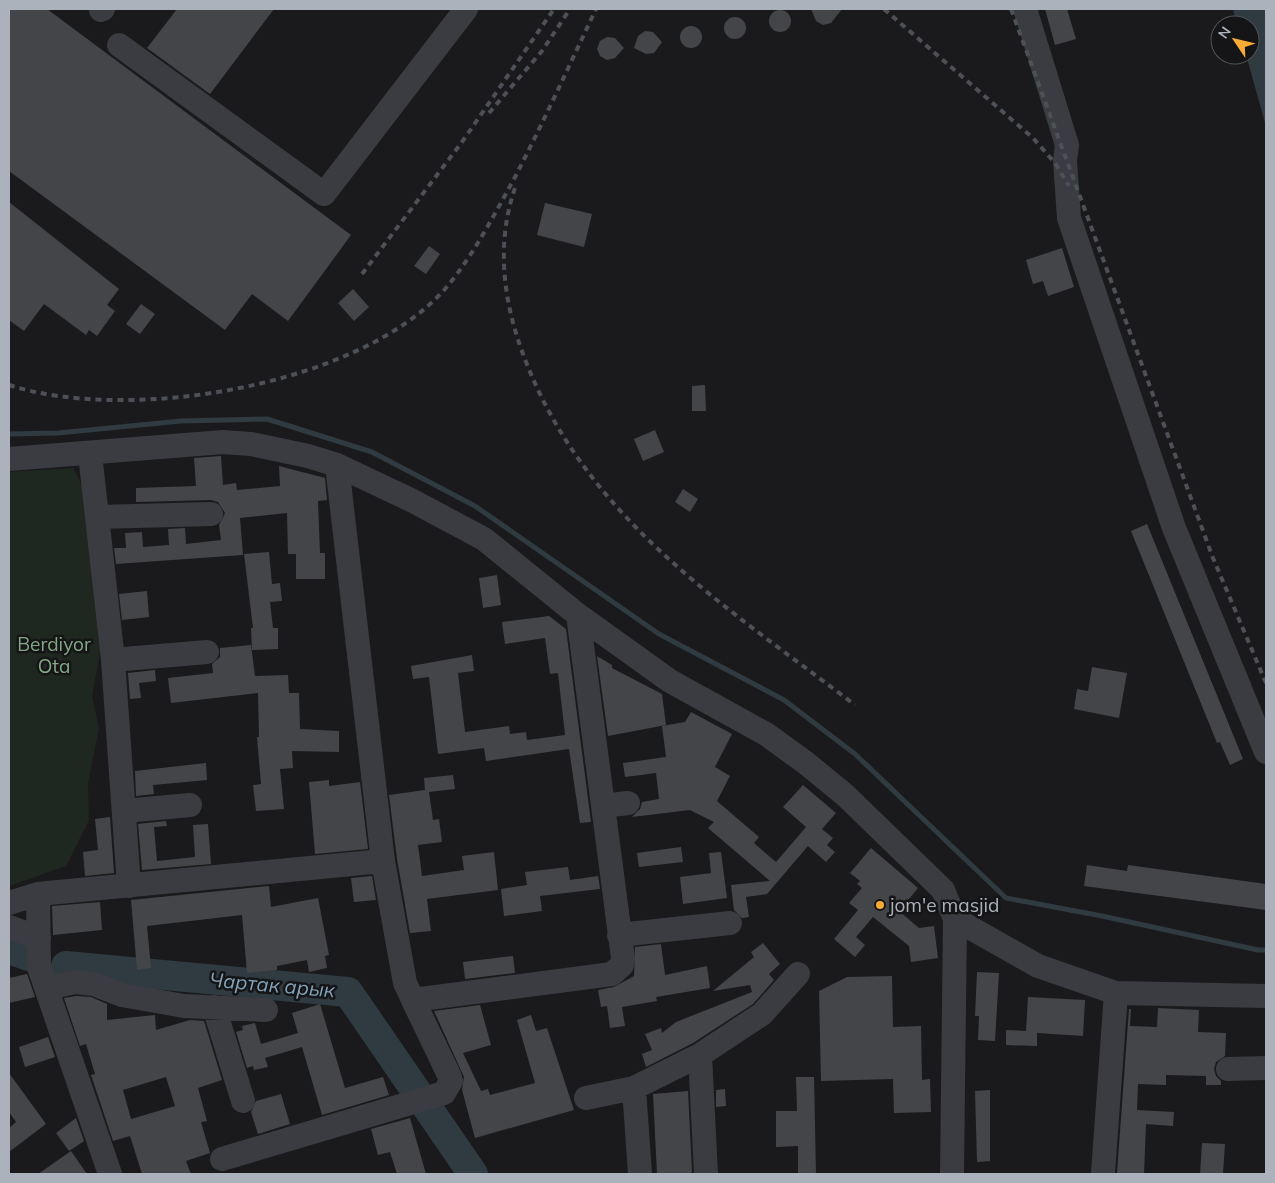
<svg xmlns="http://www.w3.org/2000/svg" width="1275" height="1183" font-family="Mulish,sans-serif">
<rect width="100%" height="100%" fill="#1a1a1c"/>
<!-- green -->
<path fill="#1f2820" d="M73,468L83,487L100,653L92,696L99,728L88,783L89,820L66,866L9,886V472Z"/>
<!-- water -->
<path fill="#2f3a41" d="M1233,9H1266V126L1246,55H1250V25H1237Z"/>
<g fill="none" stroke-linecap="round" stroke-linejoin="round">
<!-- stream -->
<path stroke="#2f3a41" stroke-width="5" d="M9,434L58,433L181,421L267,419L372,452L475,506L659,634L784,700L855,754L1006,898L1102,916L1258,950H1266"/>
<!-- river -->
<path stroke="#2f3a41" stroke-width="30" d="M9,949L29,956
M66,966L348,992L473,1174"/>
</g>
<!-- building -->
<path fill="#444549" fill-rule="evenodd" d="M9,9H47L351,235L288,321L252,294L225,330L9,171Z
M177,9H274L210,94L147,48Z
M811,9H842L831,23L823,25L816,21Z
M1045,9H1067L1076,39L1055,45Z
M769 21a11 11 0 1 1 22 0a11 11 0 1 1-22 0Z
M724 28a11 11 0 1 1 22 0a11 11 0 1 1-22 0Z
M680 37a11 11 0 1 1 22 0a11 11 0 1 1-22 0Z
M645,31L653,32L662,42L654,53L646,54L634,48L638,36Z
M607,37L615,38L624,48L615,58L607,60L600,56L597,49L600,41Z
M9,202L119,289L107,305L115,311L97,336L89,330L86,335L44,304L24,331L9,320Z
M545,203L592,214L584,247L537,235Z
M429,246L440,254L426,274L414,266Z
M1062,248L1074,287L1048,296L1043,281L1033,284L1026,260Z
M353,289L369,307L354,321L338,303Z
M141,304L155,314L140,334L126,324Z
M705,385L706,411H692V386Z
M655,430L664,452L643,461L634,439Z
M221,456L223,485L236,483L237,490L280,486L279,466L325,478L327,500L318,501L320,553H325V579H296V554H288L287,513L240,518L243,555L116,564L114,548H126L125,533L142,532L143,547L169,545L168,529L185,528L186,544L221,540L219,525L225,513L218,502L211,500L136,502V488L196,486L194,458Z
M683,489L698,499L690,512L675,502Z
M1147,524L1243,759L1230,765L1220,742L1217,743L1131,531Z
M269,552L272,584L280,583L282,601L270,602L273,628H278V649L252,650L251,628H253L244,554Z
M497,575L501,605L483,608L479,578Z
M147,591L149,617L122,620L119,594Z
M549,616L566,629L591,822L580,823L569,749L486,761L484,748L438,754L429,677L413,679L411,666L472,655L474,671L458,673L465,732L509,726L510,734L526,732L527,740L565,735L558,673L550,674L545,638L505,644L502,622Z
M251,645L255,676L288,675L289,693H299L300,729L339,731V752L292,751L293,768L280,769L284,809L256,811L253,785L261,784L257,737H259L258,693L171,703L168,678L213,673L212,664L220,657V648Z
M597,656L612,665V668L662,694L666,725L608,736Z
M1092,667L1127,673L1119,718L1074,709L1077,689L1088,691Z
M155,670L156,681L139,683L141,698L130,699L128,673Z
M691,712L732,734L715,767L730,776L717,801L759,837L754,843L776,862L806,827L783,807L803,785L836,813L822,829L833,838L827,845L835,852L826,862L808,846L767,894L746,897L749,917L742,918L734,910L731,885L770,881L708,828L714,822L690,810L632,817L640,809L642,802L659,799L656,773L625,777L623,763L666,757L662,726L685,722Z
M206,763L207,780L153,785L154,794L136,796L135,771Z
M453,775L455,789L429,792L433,820L439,819L442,842L418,845L422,876L464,870L462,856L494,852L498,890L427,899L431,931L410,933L397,859L389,795L425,790L424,778Z
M329,780V786L360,782L368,849L315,854L309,782Z
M110,817L114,873L85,876L83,852L98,850L95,819Z
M166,821L167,826L154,827L157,861L195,857L193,825L208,824L211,864L142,870L138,824Z
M681,847L683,862L639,867L637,853Z
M871,848L918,888L899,911L919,928L934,926L938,958L911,962L909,946L873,917L856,937L865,945L855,957L834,939L858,910L849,903L862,888L857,884L860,881L850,873Z
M721,852L727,898L683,904L680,877L711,873L709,853Z
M1087,865L1127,871L1128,865L1266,884V910L1084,886Z
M568,867L570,880L598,876L600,889L540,896L542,911L504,916L501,889L527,885L525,872Z
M372,876L376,900L354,902L351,878Z
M269,886L271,907L318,898L329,955L325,956L327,968L309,972L307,960L277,966V970L247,973L242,915L147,926L151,968L137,970L131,900Z
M100,902L102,930L53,935L52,906Z
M763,943L780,964L769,974L774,980L753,1004L693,1043L646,1067L642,1054L652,1050L645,1034L661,1028L662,1033L676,1022L752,992L750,985L713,991L754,957L751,952Z
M661,944L665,975L707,966L710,988L656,997L657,1001L622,1007L625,1026L610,1028L607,1006L601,1007L598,990L614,987L634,976L635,947Z
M513,956L515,973L465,979L463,962Z
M977,972L999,973L995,1041L978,1040L979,1016H975Z
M27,974L35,997L9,1003V978Z
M892,976L893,1027L921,1026L922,1080L930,1079L931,1112L894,1113L893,1079L821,1081L819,991L847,977Z
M76,996L91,997L107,1004V1020L155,1015L156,1030L190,1020L204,1021L222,1080L198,1088L207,1121L201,1122L210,1153L186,1161L191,1174H142L130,1136L113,1141L91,1075L95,1074L86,1044L80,1046L64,998ZM166,1077L175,1106L131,1119L123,1090Z
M1028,997L1085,1000L1083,1036L1037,1033V1046L1006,1045V1030L1026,1031Z
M320,1004L345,1088L383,1077L389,1095L322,1115L302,1047L265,1058L268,1067L254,1070L253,1066L247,1068L236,1032L243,1030L242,1026L255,1023L261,1044L298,1033L292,1013Z
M480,1005L491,1045L463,1053L481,1091L488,1089L490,1095L535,1083L517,1020L531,1015L536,1031L547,1028L574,1110L475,1138L462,1090L464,1077L434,1011Z
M1158,1008L1199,1010L1198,1032L1226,1033L1225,1056L1216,1062L1214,1069L1216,1076L1221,1081V1085H1206V1076L1166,1075V1085L1138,1084L1137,1110L1174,1112L1173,1126L1146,1124L1144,1174L1117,1173L1129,1009H1131L1130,1026L1157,1027Z
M48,1037L55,1057L25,1067L19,1047Z
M9,1073L46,1124L9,1152V1128L16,1122L9,1112Z
M796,1077H814L816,1174H798V1146L776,1147V1111H797Z
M725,1089L726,1106L716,1107V1090Z
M990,1090V1161L977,1162L975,1091Z
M688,1091L692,1172L690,1174H657L653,1094Z
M281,1094L290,1124L258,1134L251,1112L256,1101Z
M76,1118L84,1141L69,1151L56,1133Z
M410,1118L426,1174H397L390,1152L378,1155L371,1129Z
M1202,1143L1225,1144L1223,1174H1200Z
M71,1151L87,1174H38Z"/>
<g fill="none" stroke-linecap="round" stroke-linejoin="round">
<!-- minor -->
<path stroke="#3a3c41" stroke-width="24" d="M1025,9L1067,145L1065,161L1069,218L1174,528L1266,752
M101,10L103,9
M119,45L324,194L466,9
M90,454L113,660L129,886
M9,459L223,442L251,444L308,456L337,465L411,500L484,539L578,615L670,681L766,734L806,763L845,795L943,890L955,919L952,1174
M337,465L383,861L405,983L413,1000L612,974L622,965L623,958L578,615
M97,517L211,514
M113,660L207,652
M603,806L628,803
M124,811L190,805
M9,903L38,894
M955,919L1038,966L1116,993L1266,996
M9,927L39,938
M619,935L730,923
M47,988L75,982L94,984L122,995L184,1006L266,1010
M214,1007L243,1101
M700,1055L706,1174
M1228,1069L1266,1068
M586,1098L634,1088
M222,1159L444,1093L451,1081L449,1075L413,1000
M1103,1173L1116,993
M110,1174L39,967L38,894L383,861
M640,1174L634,1088L700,1055L762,1014L798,974"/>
<!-- rail -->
<path stroke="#4d5056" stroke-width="4" stroke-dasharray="6 5" stroke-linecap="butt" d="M884,9L1033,138L1055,163L1069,186
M1011,9L1213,558L1266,683
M489,113L542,51L570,9
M515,188C496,243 503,300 523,354C583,517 724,605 855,705
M362,274L462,142L554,9
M9,385C129,424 359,386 445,289C473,256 493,217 514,179C543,123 569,66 596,9"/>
</g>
<!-- markers -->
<circle fill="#f8ab36" stroke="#151517" stroke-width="2" cx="880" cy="905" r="5"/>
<g text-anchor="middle" stroke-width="5" stroke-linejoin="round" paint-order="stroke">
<!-- park labels -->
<g font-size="19" fill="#82a783" stroke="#151517">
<text x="54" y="651">Berdiyor<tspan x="54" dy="22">Ota</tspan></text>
</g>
<!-- poi labels -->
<g font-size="19" fill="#acb2bc" stroke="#151517" text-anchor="start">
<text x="890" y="912">jom'e masjid</text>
</g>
<!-- water labels -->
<g font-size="20" font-style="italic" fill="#82a2b7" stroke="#151517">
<text transform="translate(272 985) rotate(5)" y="7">Чартак арык</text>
</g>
</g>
<!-- border -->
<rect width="1275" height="1183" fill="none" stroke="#acb2bc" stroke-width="20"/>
<!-- north arrow -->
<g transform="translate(1235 40) rotate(305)"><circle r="24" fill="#151517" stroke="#515459"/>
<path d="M0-4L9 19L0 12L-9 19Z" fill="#f8ab36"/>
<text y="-8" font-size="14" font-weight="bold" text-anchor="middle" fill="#acb2bc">N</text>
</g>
</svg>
